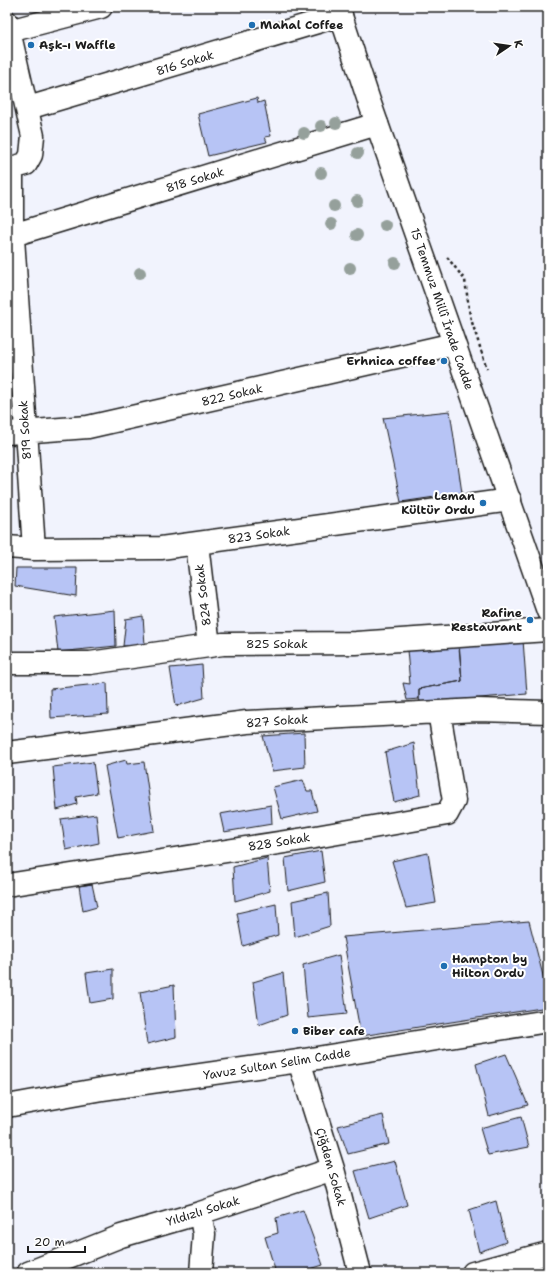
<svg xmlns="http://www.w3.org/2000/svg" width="555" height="1280" font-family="'Shantell Sans',sans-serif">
<rect width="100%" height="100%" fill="#f1f3fd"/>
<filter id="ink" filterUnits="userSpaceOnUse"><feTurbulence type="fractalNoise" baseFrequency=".025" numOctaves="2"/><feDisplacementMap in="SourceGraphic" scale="8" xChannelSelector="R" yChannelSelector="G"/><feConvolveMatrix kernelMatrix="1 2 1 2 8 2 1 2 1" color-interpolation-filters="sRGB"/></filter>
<g filter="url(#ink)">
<!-- built -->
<path fill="#e0e5fb" d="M548,1263V1273H513Z"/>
<!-- building -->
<path fill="#b7c4f5" stroke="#1c1c1c" d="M257,98L258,103L264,101L271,136L265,137L267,142L208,156L198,114Z
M450,411L462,493L401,502L383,418Z
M16,568H77L76,596L15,586Z
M115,610L116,646L58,652L54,617Z
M143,616L145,645L123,646L126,619Z
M523,640L527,694L421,703L419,699V689L462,681L459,647Z
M459,642L462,681L419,689V699L407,700L403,683L410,684L407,650L398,652V645Z
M202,665L204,698L176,706L170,668Z
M107,683L108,714L51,718L50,689Z
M304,733L305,767L272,771L263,736Z
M414,743L420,795L394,802L385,752Z
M126,760L127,764L144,762L154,831L118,838L105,766Z
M93,762L97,793L76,797L77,804L57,810L53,767Z
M303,780L307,791H312L317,811L282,819L273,787Z
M271,805L272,824L224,832L220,814Z
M96,814L99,843L66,850L61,819Z
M321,851L325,882L288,891L285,858Z
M428,853L436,903L406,908L392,861Z
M267,858L270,891L235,901L233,867Z
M92,884L97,907L83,911L79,886Z
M328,893L330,926L295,937L292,901Z
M276,904L278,935L243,946L237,913Z
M529,921L548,995V1007L361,1036L343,937Z
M339,955L347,1014L308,1018L303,965Z
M113,969V999L90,1003L86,973Z
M283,973L287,1015L259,1025L253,982Z
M174,985L176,1037L147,1044L140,992Z
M506,1054L528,1105L489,1116L476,1064Z
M383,1115L389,1144L348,1154L338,1126Z
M521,1117L529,1147L488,1155L480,1128Z
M395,1161L407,1205L369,1218L355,1171Z
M496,1201L506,1242L479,1252L469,1210Z
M303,1210L323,1265L298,1273H276L265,1237L278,1233L276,1218Z"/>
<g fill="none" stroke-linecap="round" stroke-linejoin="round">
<!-- street casing -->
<g stroke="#1c1c1c" stroke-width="25">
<path id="street" d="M7,22L33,136L31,155L26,164L7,169
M9,31L101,7
M28,108L341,15
M12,168V223L34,549
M13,235L377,124
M7,433L88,427L454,344
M197,544L209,646
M7,547L34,549L161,548L510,500
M7,663H90L223,644L356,643L548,630
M7,753L247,722L477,710L548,712
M7,885L304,839L447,814L454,801L439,712
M299,1061L333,1169L360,1273
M200,1213L204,1234L201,1273
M28,1273L121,1236L200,1213L333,1169
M473,1273L548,1253"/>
</g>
<!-- secondary casing -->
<g stroke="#1c1c1c" stroke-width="25">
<path id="secondary" d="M338,7L369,101L548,611
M7,1106L102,1089L299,1061L548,1021"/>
</g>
<!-- path -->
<path stroke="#1c1c1c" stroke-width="2.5" stroke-dasharray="3 3" stroke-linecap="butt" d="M447,257L465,280L470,316L487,369"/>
<!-- street -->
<use href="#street" stroke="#fff" stroke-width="22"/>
<!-- secondary -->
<use href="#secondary" stroke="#fff" stroke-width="22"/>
</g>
<!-- trees -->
<g fill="#95a09b">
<circle cx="336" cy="123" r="6"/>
<circle cx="321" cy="126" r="6"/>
<circle cx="304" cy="133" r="6"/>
<circle cx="358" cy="153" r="6"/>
<circle cx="321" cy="173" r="6"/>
<circle cx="357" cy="201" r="6"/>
<circle cx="334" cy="206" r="6"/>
<circle cx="331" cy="224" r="6"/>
<circle cx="385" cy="225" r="6"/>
<circle cx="357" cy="235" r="6"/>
<circle cx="395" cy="263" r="6"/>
<circle cx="350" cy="268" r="6"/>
<circle cx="140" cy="273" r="6"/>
</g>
</g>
<!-- markers -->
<g fill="#1f6fb2" stroke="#fff" stroke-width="1.5">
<circle cx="252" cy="25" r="4"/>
<circle cx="31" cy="45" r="4"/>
<circle cx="444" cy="361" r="4"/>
<circle cx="483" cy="503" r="4"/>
<circle cx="530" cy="620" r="4"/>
<circle cx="444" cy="966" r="4"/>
<circle cx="295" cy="1031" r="4"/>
</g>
<g text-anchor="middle" stroke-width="4" stroke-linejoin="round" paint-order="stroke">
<!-- poi labels -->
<g font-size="12" font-weight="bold" fill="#1c1c1c" stroke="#fff" text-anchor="start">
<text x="260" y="29">Mahal Coffee</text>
<text x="39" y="49">Aşk-ı Waffle</text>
<text x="436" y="365" text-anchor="end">Erhnica coffee</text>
<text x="475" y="500" text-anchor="end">Leman<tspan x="475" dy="14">Kültür Ordu</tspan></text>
<text x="522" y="617" text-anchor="end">Rafine<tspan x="522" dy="14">Restaurant</tspan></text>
<text x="452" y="963">Hampton by<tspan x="452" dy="14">Hilton Ordu</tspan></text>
<text x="303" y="1035">Biber cafe</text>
</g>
<!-- street labels -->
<g font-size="12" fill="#1c1c1c" stroke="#fff">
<text transform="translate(185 63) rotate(-17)" y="4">816 Sokak</text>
<text transform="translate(195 180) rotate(-17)" y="4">818 Sokak</text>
<text transform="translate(442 309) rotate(71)" y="4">15 Temmuz Millî İrade Cadde</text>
<text transform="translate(232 395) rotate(-13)" y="4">822 Sokak</text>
<text transform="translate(25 430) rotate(-94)" y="4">819 Sokak</text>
<text transform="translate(259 535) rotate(-8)" y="4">823 Sokak</text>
<text transform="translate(203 595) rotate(-97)" y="4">824 Sokak</text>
<text x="277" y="648">825 Sokak</text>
<text transform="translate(277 721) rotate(-4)" y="4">827 Sokak</text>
<text transform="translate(279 842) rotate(-9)" y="4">828 Sokak</text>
<text transform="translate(277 1064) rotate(-9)" y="4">Yavuz Sultan Selim Cadde</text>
<text transform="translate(331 1167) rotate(74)" y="4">Çiğdem Sokak</text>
<text transform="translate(203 1211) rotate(-17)" y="4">Yıldızlı Sokak</text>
</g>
</g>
<!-- margin -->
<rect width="555" height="1280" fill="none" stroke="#fff" stroke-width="24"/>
<rect x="12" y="12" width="531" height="1256" fill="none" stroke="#1c1c1c" stroke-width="1.5" filter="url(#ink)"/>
<!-- north arrow -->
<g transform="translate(509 46) rotate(77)" stroke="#ffffff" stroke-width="3" paint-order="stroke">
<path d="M0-3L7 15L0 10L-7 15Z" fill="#1c1c1c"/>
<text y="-6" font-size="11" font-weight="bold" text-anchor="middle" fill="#1c1c1c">K</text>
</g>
<!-- scale -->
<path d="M28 1246v6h57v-6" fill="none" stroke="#1c1c1c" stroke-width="2"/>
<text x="34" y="1246" font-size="12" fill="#1c1c1c" stroke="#ffffff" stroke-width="3" paint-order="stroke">20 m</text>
</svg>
